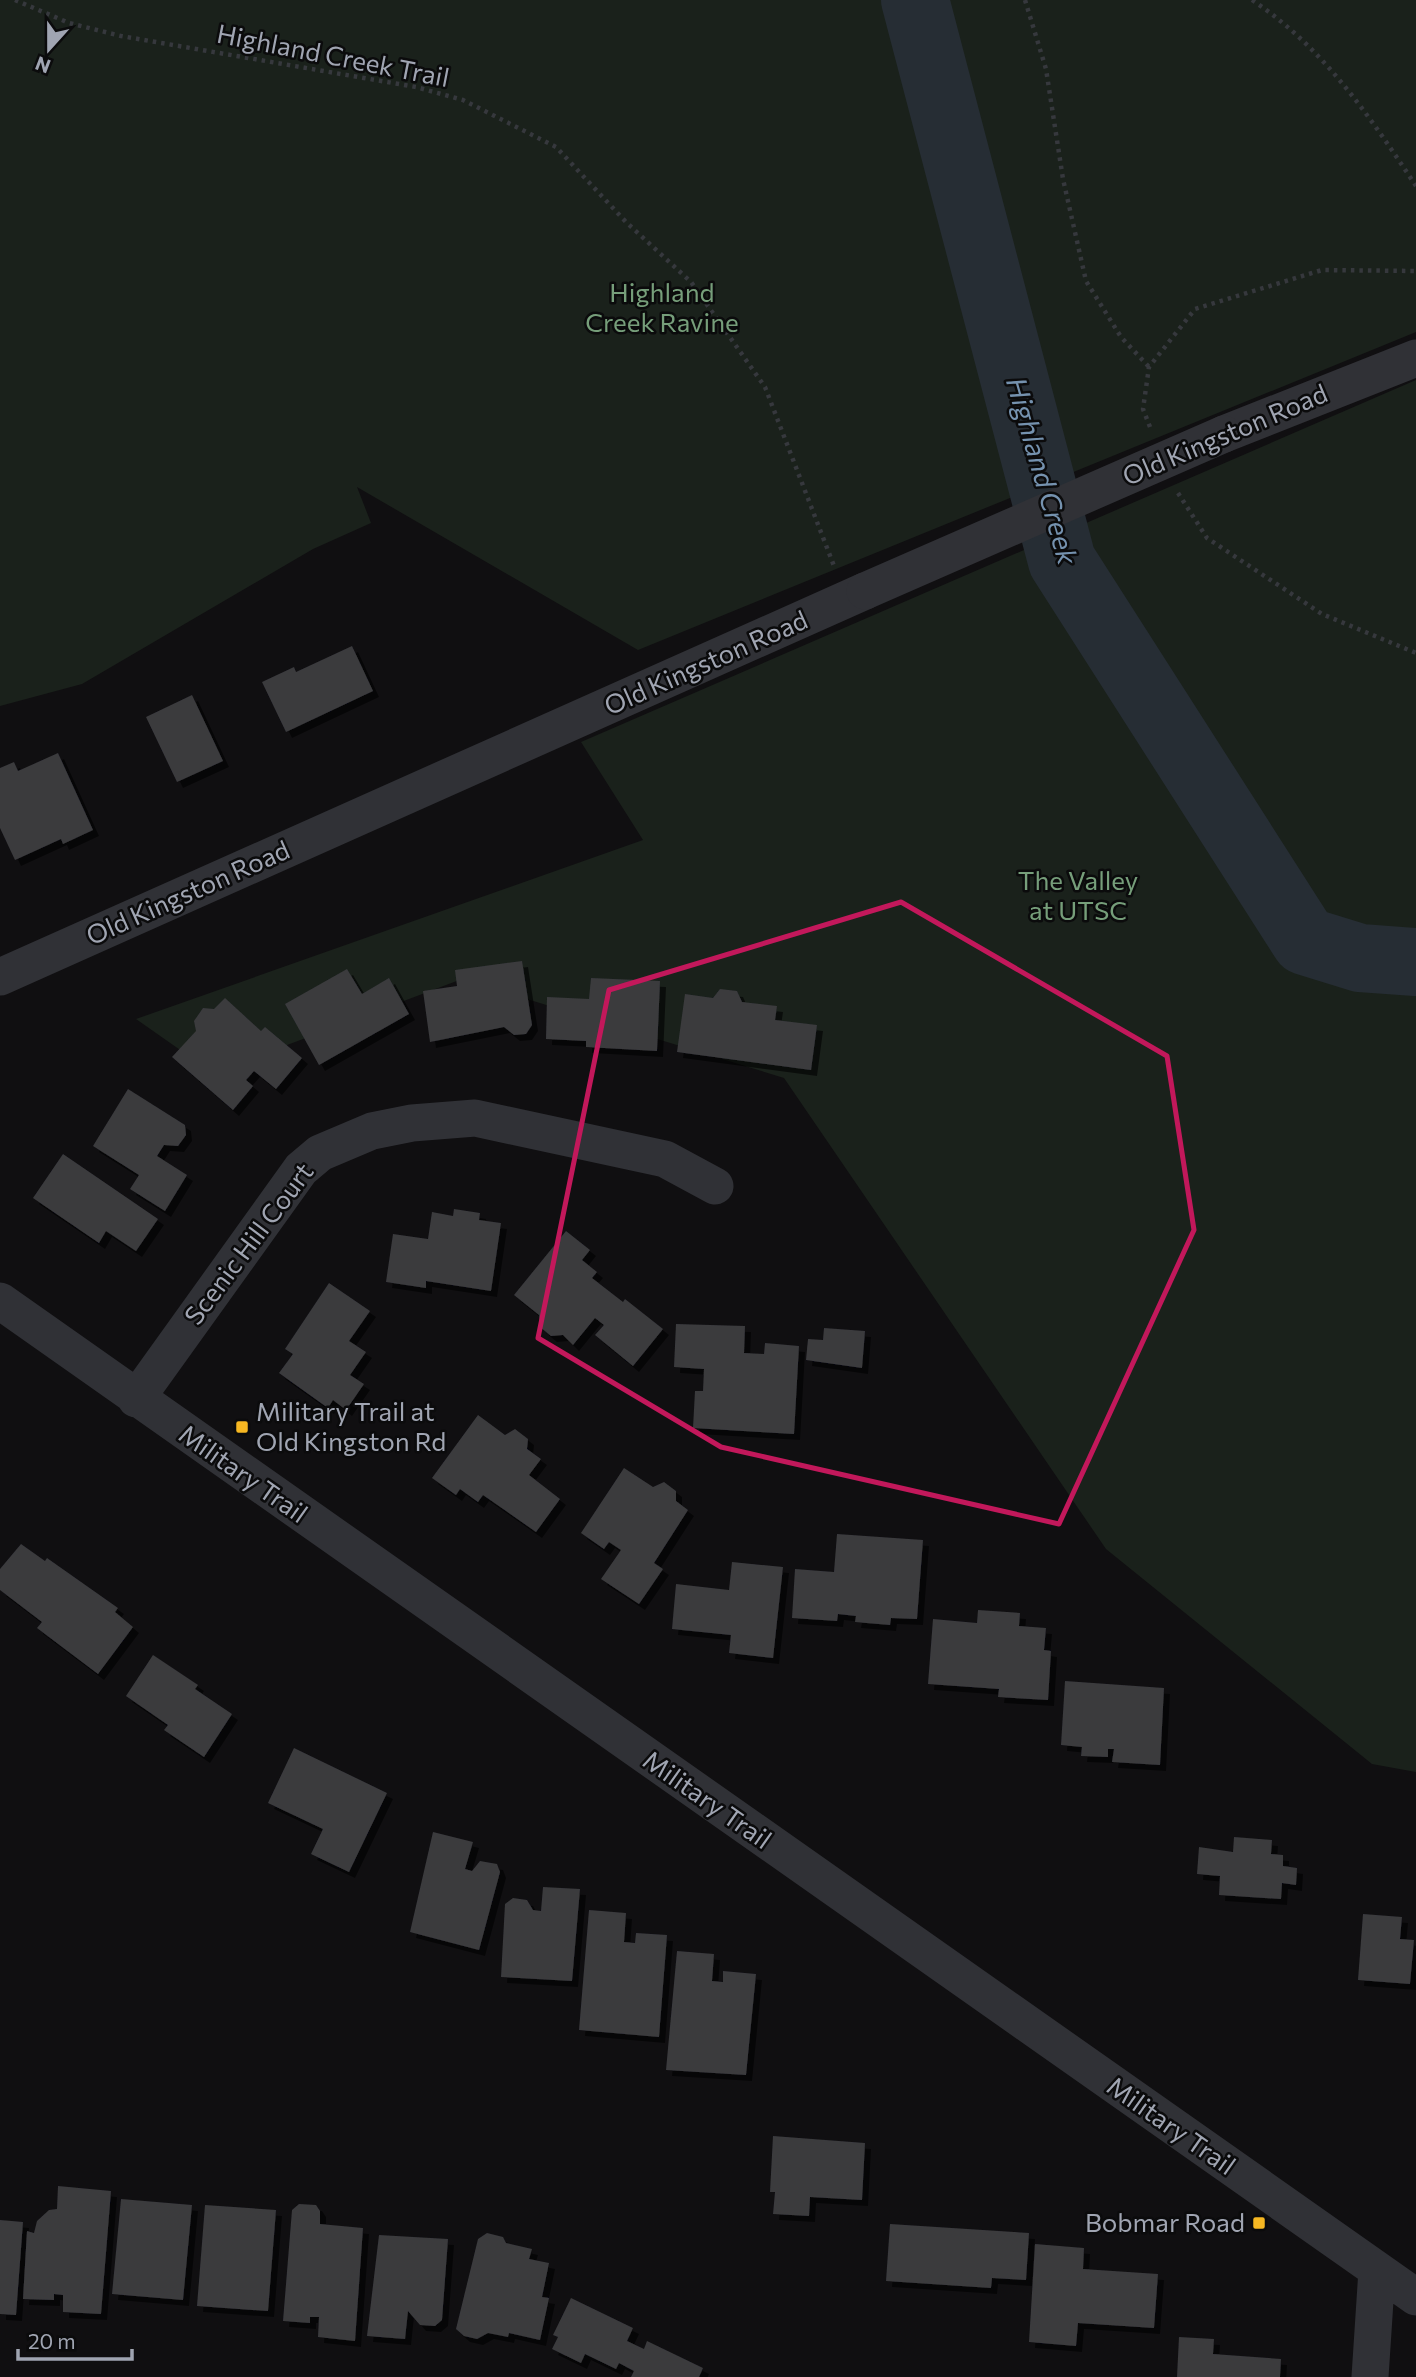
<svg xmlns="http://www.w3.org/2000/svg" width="1416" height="2377" font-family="Commissioner,sans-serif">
<defs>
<filter id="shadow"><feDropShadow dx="6" dy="6" stdDeviation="0" flood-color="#0009"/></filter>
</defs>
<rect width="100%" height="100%" fill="#100f11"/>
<!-- green -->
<path fill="#1a211b" d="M0,0H1416V332L638,650L357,487L371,523L313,549L82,684L0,706Z
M1416,380V1772L1372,1764L1106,1549L784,1078L462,979L213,1073L136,1019L643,840L581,742Z"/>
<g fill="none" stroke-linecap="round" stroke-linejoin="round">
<!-- river -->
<path stroke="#262d34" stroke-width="68" d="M915,0L1062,561L1305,941L1360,958L1416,962"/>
</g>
<!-- building -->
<path fill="#3a3a3e" filter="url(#shadow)" d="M352,646L373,691L286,732L262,682L294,667L296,672Z
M192,695L223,761L177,782L146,717Z
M58,753L93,830L63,844L61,839L15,860L0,828V768L14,762L18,771Z
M522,961L532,1025L526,1034L514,1035L504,1027L430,1042L423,991L457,986L455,970Z
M347,969L362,994L389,978L409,1014L319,1065L285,1004Z
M591,978L660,981L657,1051L586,1047V1041L546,1039L547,997L589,999Z
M720,989L737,991L742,1002L777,1006L775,1020L817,1025L811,1070L677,1052L685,994L713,998Z
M225,998L261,1031L265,1027L302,1058L276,1089L254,1071L246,1080L253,1086L233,1110L172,1057L196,1031L194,1021L203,1008L214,1009Z
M128,1089L185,1125L186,1135L178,1146L164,1145L157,1156L187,1175L165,1211L130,1189L139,1175L93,1146Z
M63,1154L158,1219L136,1251L106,1231L99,1243L33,1198Z
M454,1209L480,1213L479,1220L501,1223L491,1291L426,1281V1288L386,1282L393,1234L428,1239L432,1212L453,1216Z
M566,1231L590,1250L582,1260L597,1272L592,1278L623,1302L625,1299L663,1329L633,1366L595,1335L604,1325L595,1318L573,1345L563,1335L551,1336L540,1327L539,1315L514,1295Z
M329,1283L370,1311L349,1341L366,1352L350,1375L364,1384L346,1410L333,1400L328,1408L279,1373L293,1354L285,1349Z
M676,1324L745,1326L744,1353L764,1354L765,1343L799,1346L794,1434L693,1428L695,1391H703L704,1369L674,1367Z
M824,1328L865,1331L862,1368L806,1360L808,1339L823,1340Z
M478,1415L505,1435L515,1429L528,1439L527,1449L541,1459L529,1475L560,1499L536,1532L483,1495L478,1502L460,1489L456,1495L432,1478Z
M624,1468L653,1487L664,1482L676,1491V1501L688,1510L654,1563L663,1569L639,1604L601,1579L621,1550L609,1542L604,1549L581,1533Z
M837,1534L923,1540L917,1619L891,1618L890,1625L855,1622L856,1616L838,1614L837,1621L792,1618L795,1569L834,1572Z
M21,1544L45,1561L47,1558L118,1608L115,1612L133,1627L98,1674L37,1628L42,1622L0,1590V1569Z
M732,1562L783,1567L773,1658L729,1653L731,1635L672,1629L676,1584L729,1590Z
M978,1610L1020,1613L1019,1626L1046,1628L1044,1650L1051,1651L1048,1700L998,1697L999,1689L928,1684L933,1619L977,1623Z
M153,1655L198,1685L195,1689L232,1714L204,1757L164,1730L168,1725L126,1696Z
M1065,1681L1164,1688L1160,1765L1112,1762L1114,1749H1108V1757L1081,1756L1082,1747L1061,1745Z
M294,1748L387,1793L349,1872L311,1854L323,1829L268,1803Z
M433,1832L473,1842L465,1869L472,1871L480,1861L497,1864L500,1872L479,1950L410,1932Z
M1234,1837L1272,1840L1271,1854L1283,1855V1866L1297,1868L1296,1885L1282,1883L1281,1899L1219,1895L1220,1876L1197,1874L1199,1847L1233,1852Z
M543,1887L580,1889L572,1981L501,1977L505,1904L513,1898L527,1900L533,1910L541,1911Z
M589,1910L626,1913L624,1942L635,1943L636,1933L667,1935L659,2037L579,2030Z
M1363,1914L1402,1917L1400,1939L1414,1940L1410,1984L1358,1980Z
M677,1951L714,1954L712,1981L723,1982V1971L756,1974L746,2075L666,2070Z
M773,2136L865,2143L862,2200L810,2197L809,2216L773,2214L775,2192H770Z
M58,2186L111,2191L101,2314L63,2312V2295L54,2294V2300L23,2299L27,2231L34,2233L37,2221L49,2210L57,2209Z
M121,2199L192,2205L183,2300L112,2294Z
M299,2204L316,2205L320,2211V2224L363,2228L355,2341L318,2337L319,2317H310V2323L283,2321L292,2210Z
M205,2205L276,2210L268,2311L197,2306Z
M0,2220L23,2222L16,2315L0,2314Z
M890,2224L1029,2233L1026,2280L992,2278L991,2288L886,2281Z
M487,2233L503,2237L506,2243L532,2249L529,2259L549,2263L542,2297L549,2298L540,2340L509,2333L508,2337L488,2333L477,2339L464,2336L456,2329L478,2239Z
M379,2235L448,2239L442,2320L435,2326L420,2325L408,2311L405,2339L367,2336Z
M1035,2244L1084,2248L1083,2269L1158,2274L1154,2328L1078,2323L1076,2346L1029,2342Z
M571,2298L633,2328L627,2341L644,2349L647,2341L703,2368L699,2377H631L634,2371L619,2363L616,2369L585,2354L581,2363L552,2349L558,2337L553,2335Z
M1179,2337L1214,2339L1213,2354L1281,2359L1280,2377H1177Z"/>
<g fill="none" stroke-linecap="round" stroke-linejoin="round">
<!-- path -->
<path stroke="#36383d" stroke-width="4.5" stroke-dasharray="3.5 5" stroke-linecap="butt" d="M15,0L69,23L121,36L416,87L463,100L556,147L626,222L691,282L765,387L834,566
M1025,0L1046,69L1063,179L1086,281L1121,337L1149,367
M1252,0C1323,47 1370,117 1416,186
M1150,427L1143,409L1149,367L1195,309L1322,270L1416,271
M1178,493L1207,538L1322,614L1416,653"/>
<!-- minor -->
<path stroke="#303136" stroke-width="37" d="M1224,434L1416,358
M0,977L865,591
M0,1301L1416,2297
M136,1399L301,1169L320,1153L372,1131L412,1123L475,1118L665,1159L715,1186
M1370,2377L1377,2270"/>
<!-- minor-bridge -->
<path stroke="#303136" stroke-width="37" d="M865,591L1224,434"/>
</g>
<!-- marked area -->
<path fill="none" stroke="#c2185b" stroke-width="5" stroke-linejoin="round" d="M901,902L1167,1056L1194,1230L1059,1524L721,1447L538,1338L609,990Z"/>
<!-- markers -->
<g fill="#f6b722" stroke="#0b0b0c" stroke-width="2.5">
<rect x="235" y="1420" width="14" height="14" rx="3.5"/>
<rect x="1252" y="2216" width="14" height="14" rx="3.5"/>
</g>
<g text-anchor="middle" stroke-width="5" stroke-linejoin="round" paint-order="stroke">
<!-- street labels -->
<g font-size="26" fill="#a0a5b2" stroke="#0b0b0c">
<text transform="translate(333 56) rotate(11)" y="9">Highland Creek Trail</text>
<text transform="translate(1225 435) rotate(-23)" y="9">Old Kingston Road</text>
<text transform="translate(706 663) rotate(-24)" y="9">Old Kingston Road</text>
<text transform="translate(188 893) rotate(-24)" y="9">Old Kingston Road</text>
<text transform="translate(249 1244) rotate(-53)" y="9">Scenic Hill Court</text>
<text transform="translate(243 1474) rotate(35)" y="9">Military Trail</text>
<text transform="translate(707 1800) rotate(35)" y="9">Military Trail</text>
<text transform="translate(1171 2126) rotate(35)" y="9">Military Trail</text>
</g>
<!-- park labels -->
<g font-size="26" fill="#769e7a" stroke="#0b0b0c">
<text x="662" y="302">Highland<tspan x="662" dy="30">Creek Ravine</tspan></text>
<text x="1078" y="890">The Valley<tspan x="1078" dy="30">at UTSC</tspan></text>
</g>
<!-- poi labels -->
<g font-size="26" fill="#a0a5b2" stroke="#0b0b0c" text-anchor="start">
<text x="256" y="1421">Military Trail at<tspan x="256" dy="30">Old Kingston Rd</tspan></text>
<text x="1245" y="2232" text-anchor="end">Bobmar Road</text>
</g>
<!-- water labels -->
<g font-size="28" font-style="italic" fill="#7592af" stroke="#0b0b0c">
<text transform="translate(1042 471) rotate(74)" y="10">Highland Creek</text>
</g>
</g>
<!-- north arrow -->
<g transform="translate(49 49) rotate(201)" stroke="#0b0b0c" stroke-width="5" paint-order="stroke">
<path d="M0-5L12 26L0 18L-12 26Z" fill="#a0a5b2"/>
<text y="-10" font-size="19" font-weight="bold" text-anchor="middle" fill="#a0a5b2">N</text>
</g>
<!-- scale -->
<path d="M18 2349v10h114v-10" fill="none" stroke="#a0a5b2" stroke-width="3.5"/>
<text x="28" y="2349" font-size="21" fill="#a0a5b2" stroke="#0b0b0c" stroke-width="5" paint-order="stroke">20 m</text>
</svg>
